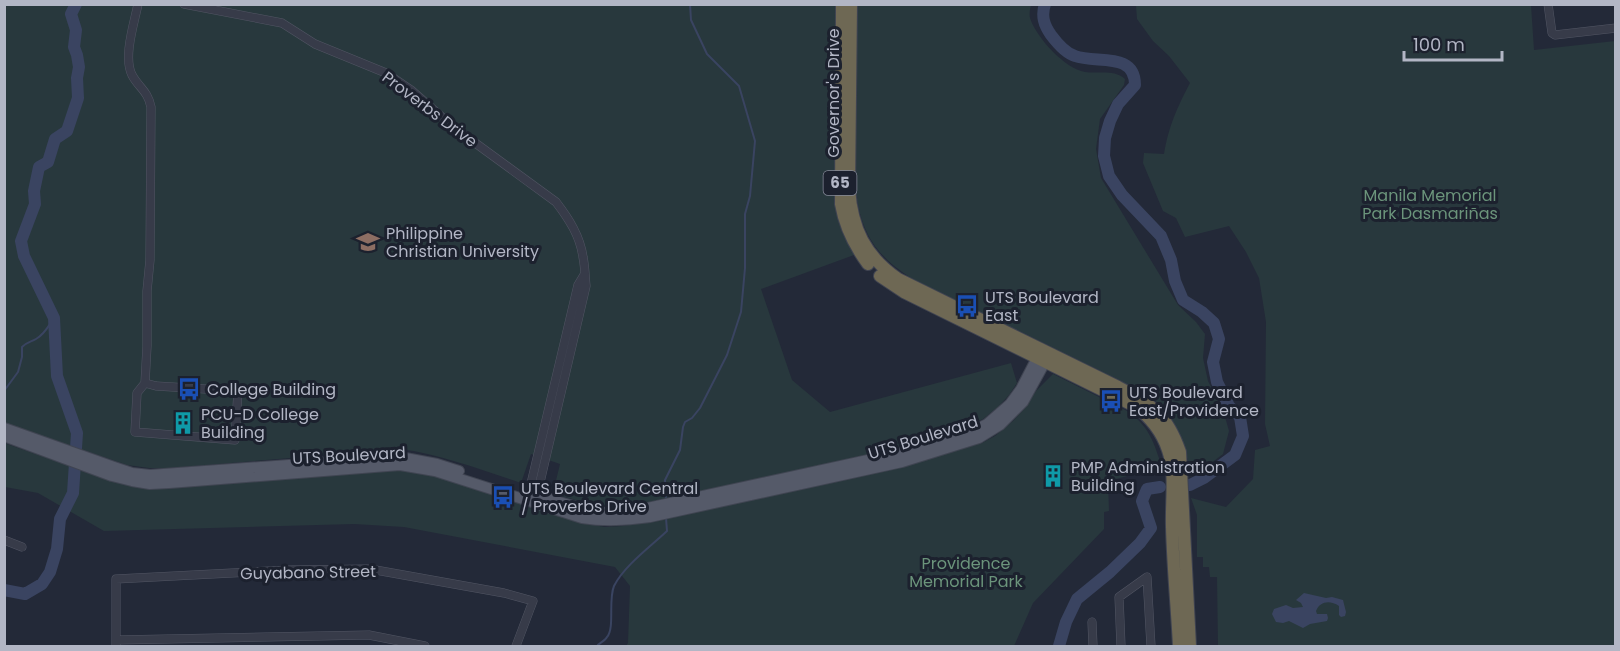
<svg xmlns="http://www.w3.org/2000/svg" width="1620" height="651" font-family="Poppins,sans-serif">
<rect width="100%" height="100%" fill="#232938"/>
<!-- green -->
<path fill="#28383d" d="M5,4L835,5V205L842,232L854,255L761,289L792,380L830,412L1011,363L1017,383L1009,395L998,407L983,419L957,430L899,448L683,496H675L646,503C637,501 628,506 618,506C595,507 575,500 553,493L560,464L531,454L521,483C482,470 442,455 401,449L169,468H149L127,465L5,423Z
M853,5H1031C1030,9 1029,14 1030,18C1036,37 1065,69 1085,72C1099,74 1114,69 1125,79L1124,85L1100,119L1096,149L1101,178L1178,305L1196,322L1205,334L1203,358L1208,381L1223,410L1229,431L1223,454L1206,467L1191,471C1182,437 1175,413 1145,393L911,278C874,254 861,232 855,188Z
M1136,5H1531L1534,50L1615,41V646H1218L1217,577H1210L1209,567H1203V557H1197V515L1191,498L1226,507L1253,479L1255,450L1270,446L1265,424L1266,322L1259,278L1246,252L1229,226L1185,237L1176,218L1163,211L1143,163L1144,153L1164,154C1169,125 1177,108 1190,83L1169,56L1153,41L1137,19Z
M1053,374L1129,412C1150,428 1154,443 1162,467L1108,481L1109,511L1104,512V529L1033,603L1014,646H626L628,643L630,586L615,567L404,527L354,524L104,531L38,493L5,487L4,443L110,480L400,469L435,475L582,523L605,527L623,526L651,521L903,467L982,443L995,436L1013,421L1025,408L1036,391Z"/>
<!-- water -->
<path fill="#3a4461" d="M1304,593L1326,598L1332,597L1343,600L1346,612L1345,616L1341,617L1339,615V606C1330,600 1320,601 1316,611L1317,614H1327L1328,618L1327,621L1310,624L1303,628L1289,621L1283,623L1276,622L1272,614L1274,609L1286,605L1293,608L1303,607L1301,603L1296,600Z"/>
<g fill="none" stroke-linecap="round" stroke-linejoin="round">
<!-- stream -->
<path stroke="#3a4461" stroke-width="2" d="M4,391L18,372L22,357V347C27,342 31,342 36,339C45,334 49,325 54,318
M666,500L665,480L680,450L683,427L685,422L692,418L700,408L727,355L741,312L745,268V214L750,196L755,141L739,86L707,54L691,20L690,4
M597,646C599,643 605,641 607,637C615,628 608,600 614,586C624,566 650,547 667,531L666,518"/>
<!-- river -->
<path stroke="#3a4461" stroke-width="12" d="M1045,4C1041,16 1044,25 1051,35C1057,43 1065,53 1075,56C1096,64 1135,51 1135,85L1118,104L1110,121L1105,138L1104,156L1109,176L1122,195L1161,236L1171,260L1175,281L1183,300L1202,312L1214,323L1219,339L1213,362L1217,382L1229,406L1240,417L1243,436L1235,455L1204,478L1190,485
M4,590L25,594L42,584L50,572L57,549L60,519L73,493L77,433L57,376L54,318L24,256L21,241L35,204L34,191L39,167L48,162L55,139L67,131L78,98L77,78L79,67L77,55L74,47L76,30L71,14L76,4
M1059,646L1066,622L1077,599L1110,572L1140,543L1151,528L1142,501L1147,489L1160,487"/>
<!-- minor casing -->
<g stroke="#525664" stroke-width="9">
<path id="minor" d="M138,4C134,24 123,57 132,75C139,88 148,91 151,107L150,260L147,291V346L145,383L137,393L135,432L235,440L238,391L156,386L145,383
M184,4L282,23L315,44L386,73L411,90L452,126L556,202C569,219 580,236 583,257C585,267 585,276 586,286L537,495L532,501L529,492L578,285L584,275
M1548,4L1552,33L1555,35L1616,28
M4,540L22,547
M1147,577L1151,646
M1092,622L1093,646
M116,640L369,635L425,646
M116,646V579L290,570L370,569L504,593L533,601L516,646
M1121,646L1119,597L1147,577"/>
</g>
<!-- major casing -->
<g stroke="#404552" stroke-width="12">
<path id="major" d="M4,428L114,467L132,473L150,475L400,457L437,464L459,471
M4,436L112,476L132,481L150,484L169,483L400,465L435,471L582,518C607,522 625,520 650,517L902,462L979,438L1000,425L1023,402L1045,362V354
M534,494C562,503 590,513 620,514L900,453L975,430L987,424L1010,404L1021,389L1037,358L1042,354"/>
</g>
<!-- highway casing -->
<g stroke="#3f4351" stroke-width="14">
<path id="highway" d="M842,4L841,204C845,227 854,245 868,264
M851,4L849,189C852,229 865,256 898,279L1118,387C1152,405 1167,414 1180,452L1190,646
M880,276L904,292L1135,406C1150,417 1162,432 1168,450C1176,473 1171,503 1172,527C1173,567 1177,607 1179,646"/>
</g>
<!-- minor -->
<use href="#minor" stroke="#373b49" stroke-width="8"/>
<!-- major -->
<use href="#major" stroke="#555a69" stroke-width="10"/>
<!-- highway -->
<use href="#highway" stroke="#6e6854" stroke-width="12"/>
</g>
<!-- icons -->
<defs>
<g id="university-bare" transform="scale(1.8)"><path d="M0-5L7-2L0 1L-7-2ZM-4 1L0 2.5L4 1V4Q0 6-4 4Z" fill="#8d6e63" stroke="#1c212e" stroke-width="2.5" paint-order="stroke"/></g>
<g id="bus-bare" transform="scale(1.8)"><path d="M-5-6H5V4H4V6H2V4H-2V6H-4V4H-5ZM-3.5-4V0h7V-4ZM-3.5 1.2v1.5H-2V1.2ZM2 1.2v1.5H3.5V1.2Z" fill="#1a4fb4" stroke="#1c212e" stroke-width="2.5" paint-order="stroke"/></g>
<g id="building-bare" transform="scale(1.8)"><path d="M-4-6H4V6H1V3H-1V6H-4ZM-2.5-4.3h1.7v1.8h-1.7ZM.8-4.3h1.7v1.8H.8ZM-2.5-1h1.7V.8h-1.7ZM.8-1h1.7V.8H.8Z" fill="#0f9aa8" stroke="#1c212e" stroke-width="2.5" paint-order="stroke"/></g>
</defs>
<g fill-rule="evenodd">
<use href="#university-bare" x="368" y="242"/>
<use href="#bus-bare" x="967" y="306"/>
<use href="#bus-bare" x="189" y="389"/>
<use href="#bus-bare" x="1111" y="401"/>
<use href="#building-bare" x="183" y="423"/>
<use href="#building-bare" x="1053" y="476"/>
<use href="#bus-bare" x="503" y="497"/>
</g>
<g text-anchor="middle" stroke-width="6" stroke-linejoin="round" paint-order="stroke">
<!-- shield labels -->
<rect fill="#1c212e" stroke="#858998" stroke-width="1.5" x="823.5" y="171" width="33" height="24" rx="4.5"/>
<g font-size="15" font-weight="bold" fill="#b2b6c5">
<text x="840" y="188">65</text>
</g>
<!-- street labels -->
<g font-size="16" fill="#b2b6c5" stroke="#1c212e">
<text transform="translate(833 93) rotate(-90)" y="6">Governor's Drive</text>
<text transform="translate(430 109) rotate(37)" y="6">Proverbs Drive</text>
<text transform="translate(923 437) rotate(-17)" y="6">UTS Boulevard</text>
<text transform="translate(349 455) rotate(-3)" y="6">UTS Boulevard</text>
<text transform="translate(308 572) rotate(-1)" y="6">Guyabano Street</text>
</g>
<!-- park labels -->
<g font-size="16" fill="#6b947b" stroke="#1c212e">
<text x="1430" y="201">Manila Memorial<tspan x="1430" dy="18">Park Dasmariñas</tspan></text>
<text x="966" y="569">Providence<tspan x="966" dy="18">Memorial Park</tspan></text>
</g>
<!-- poi labels -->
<g font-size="16" fill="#b2b6c5" stroke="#1c212e" text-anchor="start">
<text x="386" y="239">Philippine<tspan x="386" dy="18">Christian University</tspan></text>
<text x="985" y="303">UTS Boulevard<tspan x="985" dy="18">East</tspan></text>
<text x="207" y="395">College Building</text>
<text x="1129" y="398">UTS Boulevard<tspan x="1129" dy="18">East/Providence</tspan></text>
<text x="201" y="420">PCU-D College<tspan x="201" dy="18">Building</tspan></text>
<text x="1071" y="473">PMP Administration<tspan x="1071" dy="18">Building</tspan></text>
<text x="521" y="494">UTS Boulevard Central<tspan x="521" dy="18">/ Proverbs Drive</tspan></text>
</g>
</g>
<!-- border -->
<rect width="1620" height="651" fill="none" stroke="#b2b6c5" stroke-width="12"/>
<!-- scale -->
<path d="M1404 51v9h98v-9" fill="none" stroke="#b2b6c5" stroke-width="3"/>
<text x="1413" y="51" font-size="18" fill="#b2b6c5" stroke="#1c212e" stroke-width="4.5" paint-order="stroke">100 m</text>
</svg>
